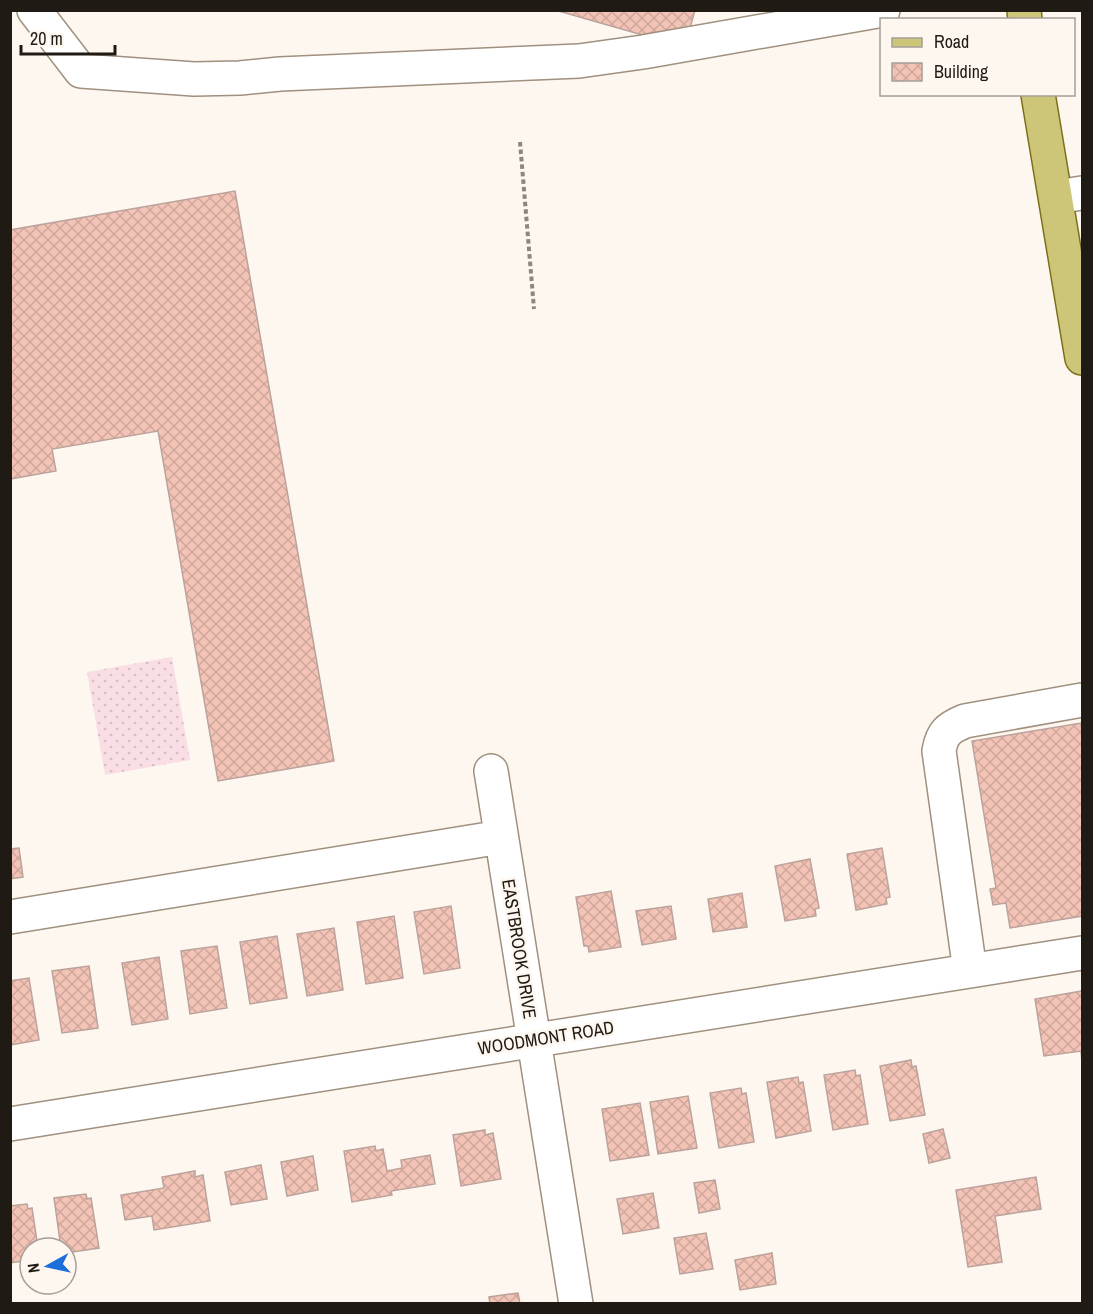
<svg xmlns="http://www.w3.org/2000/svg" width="1093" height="1314" font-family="'Archivo Narrow',sans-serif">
<defs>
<pattern id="grass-dots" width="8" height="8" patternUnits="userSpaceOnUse" patternTransform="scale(1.5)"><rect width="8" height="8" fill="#fadee5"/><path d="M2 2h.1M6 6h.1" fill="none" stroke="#d6bec4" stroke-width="1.8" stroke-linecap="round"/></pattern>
<pattern id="building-cross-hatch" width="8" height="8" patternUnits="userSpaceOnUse" patternTransform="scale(1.5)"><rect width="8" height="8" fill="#f3c3b6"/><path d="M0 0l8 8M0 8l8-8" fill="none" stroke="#d0a79c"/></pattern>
</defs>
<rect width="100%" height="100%" fill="#fef7f0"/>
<!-- grass -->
<path fill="url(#grass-dots)" d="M172,657L190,760L105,775L87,672Z"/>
<!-- building -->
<path fill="url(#building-cross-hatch)" stroke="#bba39c" stroke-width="1.5" d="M555,10H695L689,32L660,40Z
M235,191L334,761L218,781L158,431L52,449L56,471L10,479V230Z
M1081,723L1082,734V916L1010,928L1006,903L993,905L990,889L996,888L972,741Z
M19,848L23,877L10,879V849Z
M882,848L890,897L886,898L887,904L856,910L847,854Z
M810,859L819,908L815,909L816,916L785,921L775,866Z
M611,891L621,947L589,952L588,946H584L576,897Z
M742,893L747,927L713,932L708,899Z
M451,906L460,968L424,974L414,912Z
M671,906L676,939L642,945L636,911Z
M394,916L403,978L366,984L357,922Z
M334,928L343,990L307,996L297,934Z
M277,936L287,998L250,1004L240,942Z
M217,946L227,1008L190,1014L181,951Z
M159,957L168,1019L132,1025L122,963Z
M89,966L98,1028L62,1033L52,971Z
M29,978L39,1040L10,1045V981Z
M1082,991V1062L1081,1051L1044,1056L1035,999Z
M911,1060L912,1067L916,1066L925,1115L890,1121L880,1066Z
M855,1070L856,1076L860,1075L868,1124L833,1130L824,1075Z
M798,1077L799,1083L803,1082L811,1131L776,1138L767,1082Z
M741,1088L742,1094L746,1093L754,1142L719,1148L710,1093Z
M688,1096L697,1148L658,1154L650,1102Z
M640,1103L649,1155L610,1161L602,1109Z
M943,1129L950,1158L929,1163L923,1134Z
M485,1130V1135L493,1133L501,1179L461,1186L453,1135Z
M375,1146L376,1151L383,1149L387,1171L402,1168L401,1160L430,1155L435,1184L391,1191L392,1195L352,1202L344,1151Z
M313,1156L318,1190L287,1196L281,1162Z
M261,1165L267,1199L231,1205L225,1172Z
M195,1171V1177L203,1175L210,1221L154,1230L152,1216L125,1220L121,1195L164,1188L162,1177Z
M1036,1177L1041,1209L995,1216L1002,1262L968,1267L956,1190Z
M715,1180L720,1209L699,1213L694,1183Z
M653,1193L659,1228L623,1234L617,1199Z
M86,1194L87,1199L91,1198L99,1248L66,1253V1248H61L54,1198Z
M27,1204L28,1209L32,1208L38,1248H30V1260L10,1263V1206Z
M706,1233L713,1269L680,1274L674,1238Z
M772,1253L776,1284L740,1290L735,1260Z
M518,1293L520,1304H490L489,1297Z"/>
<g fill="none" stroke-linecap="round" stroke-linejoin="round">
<!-- minor casing -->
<g stroke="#a0907f" stroke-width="36">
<path id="minor" d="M34,10L81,71L194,79L240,78L280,74L579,61L643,52L883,10
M1056,197L1082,193
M491,771L576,1304
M10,917L501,837
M970,971L939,751C942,733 948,728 965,721L1082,700
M10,1124L1082,953"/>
</g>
<!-- major casing -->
<g stroke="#7a711a" stroke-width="36">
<path id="major" d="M1024,10L1025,20
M1038,94L1082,358"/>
</g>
<!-- path -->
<path stroke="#8c867f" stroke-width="4" stroke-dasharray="4.5 3" stroke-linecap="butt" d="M520,142L534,309"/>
<!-- minor -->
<use href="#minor" stroke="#fff" stroke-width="33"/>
<!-- major -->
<use href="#major" stroke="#cdc678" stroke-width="33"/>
</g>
<g text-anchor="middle" stroke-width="5" stroke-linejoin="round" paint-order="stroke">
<!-- street labels -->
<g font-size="18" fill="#201a14" stroke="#fef7f0">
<text transform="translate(519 949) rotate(81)" y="6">EASTBROOK DRIVE</text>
<text transform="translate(546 1038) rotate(-9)" y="6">WOODMONT ROAD</text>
</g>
</g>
<!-- border -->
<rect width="1093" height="1314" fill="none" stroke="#201a14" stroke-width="24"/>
<!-- legend -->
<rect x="880" y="18" width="195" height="78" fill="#fef7f0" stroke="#a59f98" stroke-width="1.5"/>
<rect x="892" y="38" width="30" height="9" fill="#cdc678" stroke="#a59f98" stroke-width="1.5"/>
<text x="934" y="48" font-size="18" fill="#201a14">Road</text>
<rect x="892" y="63" width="30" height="18" fill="url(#building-cross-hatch)" stroke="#a59f98" stroke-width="1.5"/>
<text x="934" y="78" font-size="18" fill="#201a14">Building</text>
<!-- north arrow -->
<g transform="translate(48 1266) rotate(262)"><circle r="28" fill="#fef7f0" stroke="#a59f98" stroke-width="1.5"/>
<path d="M0-4.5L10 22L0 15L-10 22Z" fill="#1c6fd9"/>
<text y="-9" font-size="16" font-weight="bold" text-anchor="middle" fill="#201a14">N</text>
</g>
<!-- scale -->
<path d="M21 45v9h94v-9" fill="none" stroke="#201a14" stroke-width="3"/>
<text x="30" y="45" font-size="18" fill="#201a14" stroke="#fef7f0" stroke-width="4.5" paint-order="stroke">20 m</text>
</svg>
